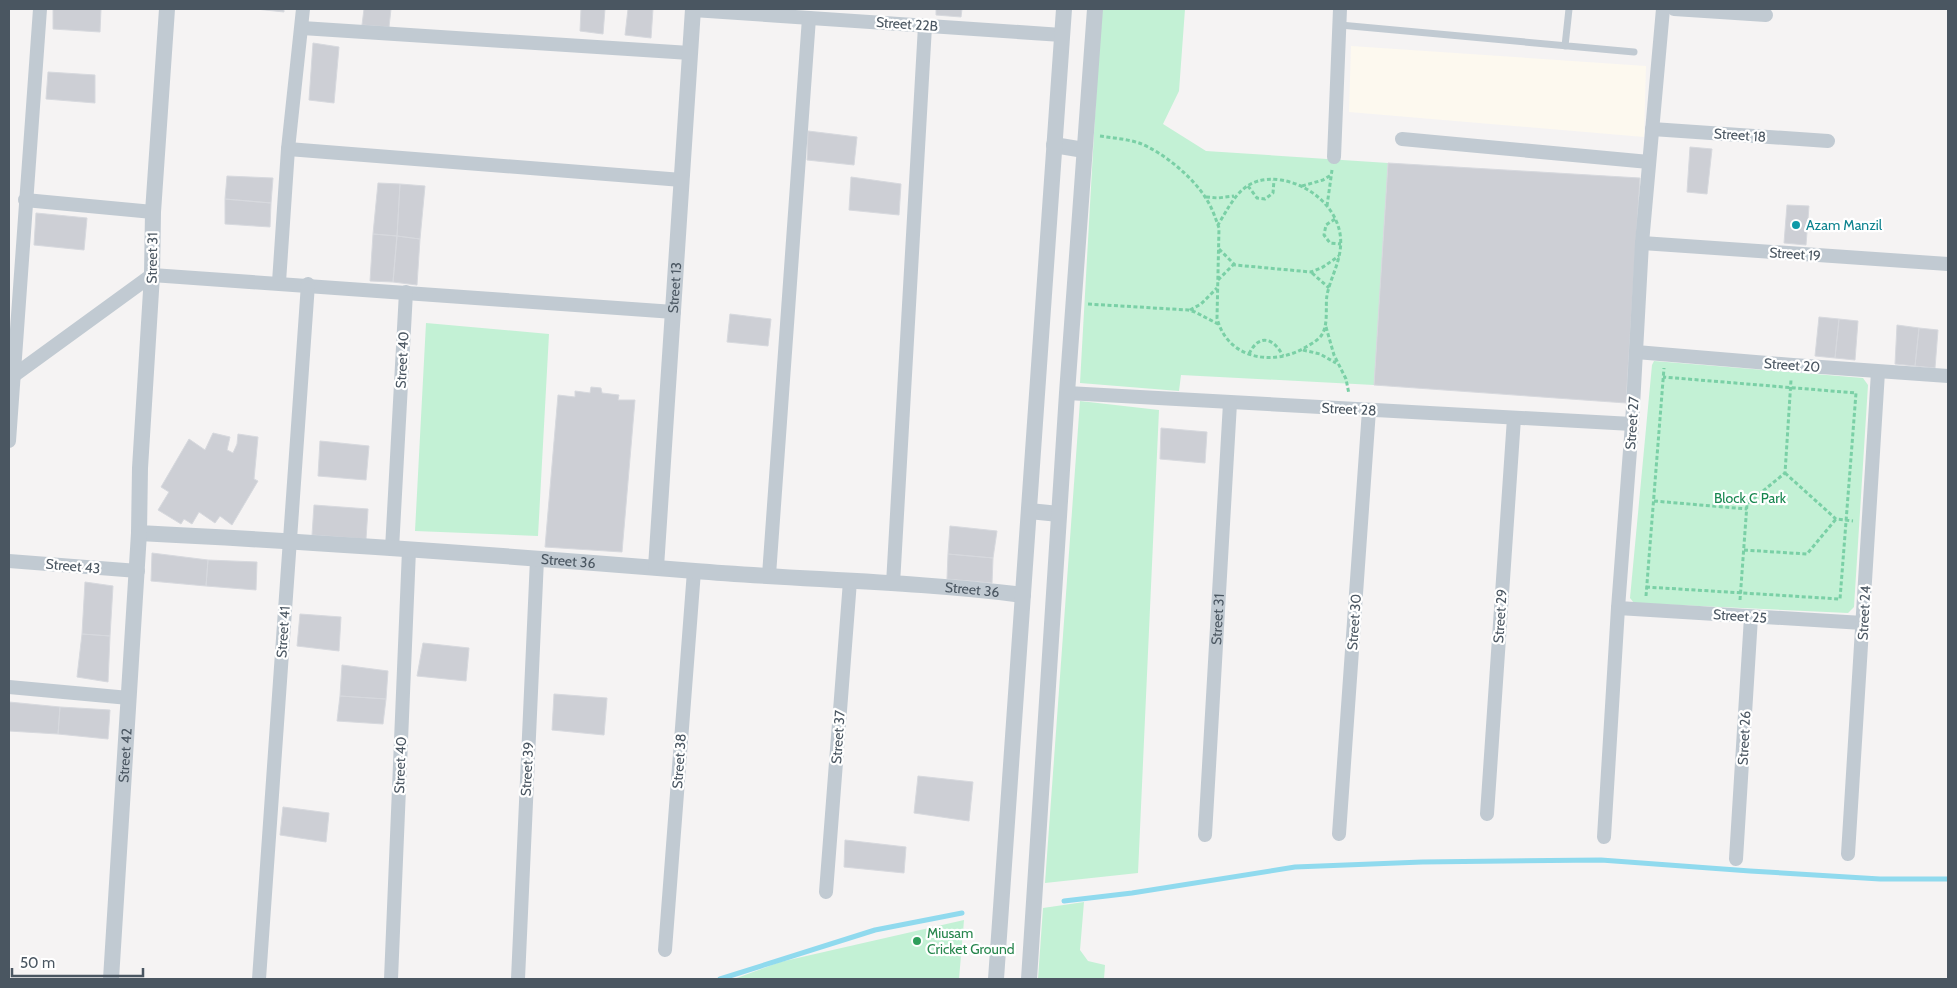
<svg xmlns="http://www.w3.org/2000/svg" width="1957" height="988" font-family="Cabin,sans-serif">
<rect width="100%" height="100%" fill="#f5f3f3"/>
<!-- commercial -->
<path fill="#fdf9ef" d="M1351,46L1646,66L1644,137L1349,112Z"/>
<!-- green -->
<path fill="#c3f1d5" d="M1101,9H1185L1179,91L1163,124L1206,151L1388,163L1374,385L1181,375L1179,391L1080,383Z
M426,323L549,334L538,536L415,531Z
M1654,361L1863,378L1868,385L1854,607L1848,613L1634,603L1630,598L1652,365Z
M1080,401L1159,410L1138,873L1045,883Z
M1084,902L1080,950L1088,961L1105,965L1104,979H1038L1043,908Z
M964,920L959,979H734L780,962Z"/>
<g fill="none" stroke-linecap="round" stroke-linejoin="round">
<!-- stream -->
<path stroke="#90daee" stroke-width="5" d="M1064,901L1132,893L1295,867L1422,862L1601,860L1750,871L1880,879H1948
M720,979L875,930L962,913"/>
</g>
<!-- building -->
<path fill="#cdcfd5" stroke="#d7d9de" d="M53,9H101L100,32L53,29Z
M256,9H284V12Z
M364,9H391L389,27L362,25Z
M581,9H605L603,34L580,31Z
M628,9H653L651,38L625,35Z
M936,9H962L961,17L936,15Z
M313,43L339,47L334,103L309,100Z
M48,72L95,75V103L46,99Z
M808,131L857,137L854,165L807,160Z
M1690,147L1712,149L1707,194L1687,192Z
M1388,163L1640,178L1626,403L1374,385Z
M227,176L273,178L271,203L225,199Z
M851,177L901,184L899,215L849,210Z
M378,183L400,184L397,236L373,234Z
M400,184L425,186L420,239L397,236Z
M225,199L271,203L270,227L225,224Z
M1787,205L1809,206L1806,245L1784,243Z
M36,213L87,218L84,250L34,245Z
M373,234L397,236L393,282L370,281Z
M397,236L420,239L417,285L393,282Z
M730,314L771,319L768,346L727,342Z
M1819,317L1839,319L1835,358L1815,356Z
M1839,319L1858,321L1855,360L1835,358Z
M1897,325L1919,328L1915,366L1895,364Z
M1919,328L1938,330L1935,368L1915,366Z
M591,387L601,388L602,393L619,395L618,400H635L622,552L545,547L558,395L575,397V391L590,393Z
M1161,428L1207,432L1205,463L1160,459Z
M213,433L230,437L227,450L233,453L237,444L238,434L258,437L254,479L258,481L232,525L220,516L215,523L199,512L192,524L184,519L181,524L158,510L169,492L161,487L189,439L205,450Z
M320,441L369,446L366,480L318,476Z
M314,505L368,509L366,539L312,535Z
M950,526L997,531L993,558L948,554Z
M152,553L208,560L206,586L151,581Z
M948,554L993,558L992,583L947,579Z
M208,560L257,562L256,590L206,586Z
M85,582L113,586L110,636L82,634Z
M300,614L341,617L339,651L297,646Z
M82,634L110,636L108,682L77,677Z
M423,643L469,648L466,681L417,676Z
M342,665L388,671L386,699L340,696Z
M554,694L607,698L604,735L552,730Z
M340,696L386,699L383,724L337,721Z
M9,702L60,707L58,734L9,731Z
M60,707L110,710L108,739L58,734Z
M918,776L973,782L969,821L914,813Z
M283,807L329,813L326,842L280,835Z
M845,840L906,847L904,873L844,867Z"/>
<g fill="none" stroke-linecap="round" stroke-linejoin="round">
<!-- path -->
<path stroke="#7ad0a6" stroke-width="3" stroke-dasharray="4 2.5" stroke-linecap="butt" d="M1100,136C1113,138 1127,139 1139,143C1163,152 1194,178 1207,200C1212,208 1215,217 1218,225L1219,228L1217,318C1227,359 1273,367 1306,347C1311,344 1317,341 1321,336C1329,325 1325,307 1327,295C1330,280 1338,266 1340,251C1346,215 1314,185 1281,180C1244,175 1234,198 1218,225
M1248,186L1257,198L1265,199L1273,193L1274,180
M1302,186L1323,180L1331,175
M1206,197L1218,198L1234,196
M1327,206L1332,170
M1335,219L1326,225L1324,235L1330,243L1341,244
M1219,249L1235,265L1311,272L1323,267L1339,256
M1312,273L1329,288
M1218,280L1233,265
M1088,304L1188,310L1195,312L1218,324
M1190,310L1201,304L1217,288
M1326,327L1334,355L1346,379L1349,394
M1303,350L1320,354L1336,363
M1249,354C1259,333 1274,338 1283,356
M1785,473L1836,519L1853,521
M1654,501L1747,509
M1744,550L1807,554L1836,519
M1646,587L1840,599L1856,393L1663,377
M1646,596L1664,368
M1740,600L1747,504L1785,473L1791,380"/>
<!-- service -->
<path stroke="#c1cad2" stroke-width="7" d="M1340,25L1634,52
M1565,46L1569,9"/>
<!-- minor -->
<g stroke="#c1cad2" stroke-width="14">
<path d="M1674,9L1766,15"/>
<path d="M693,10L1062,35"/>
<path d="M302,28L690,53"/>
<path d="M1652,129L1828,141"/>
<path d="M1402,139L1649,162"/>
<path d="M288,149L682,180"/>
<path d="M1334,157L1340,9"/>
<path d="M25,200L153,212"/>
<path d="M1642,243L1948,264"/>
<path d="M279,282L288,149L303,9"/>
<path d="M1636,352L1793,365L1948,376"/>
<path d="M9,379L152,275L674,312"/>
<path d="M1067,393L1632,424"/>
<path d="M9,441L40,9"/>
<path d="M392,549L406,292"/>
<path d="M9,561L138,571"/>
<path d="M769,575L809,18"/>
<path d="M893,584L925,26"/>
<path d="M1618,608L1863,623"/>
<path d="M9,687L129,698"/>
<path d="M1487,814L1514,418"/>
<path d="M1339,834L1369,410"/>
<path id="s1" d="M1205,835L1230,403"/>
<path d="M1604,837L1618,608L1632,424L1642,243L1663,9"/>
<path d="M1848,854L1878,372"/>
<path d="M1736,859L1751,617"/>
<path d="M826,892L850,581"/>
<path d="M665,950L694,571"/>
<path d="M259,979L308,284"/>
<path d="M391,979L409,550"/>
<path d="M518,979L537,559"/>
</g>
<!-- tertiary -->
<g stroke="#c1cad2" stroke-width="16">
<path id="s2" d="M167,9L153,212L152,275L140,468L139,533C325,542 510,556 695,571C804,580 914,581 1023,595"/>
<path d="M1054,145L1084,150"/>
<path d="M1029,511L1059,514"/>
<path id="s3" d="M656,567L693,9"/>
<path id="s4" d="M111,979L139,533"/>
<path d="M996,979L1064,9"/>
<path d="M1029,979L1067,393L1095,9"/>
</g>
</g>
<!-- markers -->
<circle fill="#0f9aa8" stroke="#fff" stroke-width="2" cx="1796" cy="225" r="5"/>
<circle fill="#2e9e5b" stroke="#fff" stroke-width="2" cx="917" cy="941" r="5"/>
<g text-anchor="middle" stroke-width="4.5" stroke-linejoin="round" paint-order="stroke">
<!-- street labels -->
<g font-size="14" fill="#4a5661" stroke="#fff">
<text transform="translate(907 24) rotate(4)" y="5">Street 22B</text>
<text transform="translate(1740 135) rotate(4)" y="5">Street 18</text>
<text transform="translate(1795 254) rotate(4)" y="5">Street 19</text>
<text transform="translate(152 258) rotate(-89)" y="5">Street 31</text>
<text dy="5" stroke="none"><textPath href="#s3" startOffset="280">Street 13</textPath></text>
<text transform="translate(402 360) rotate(-87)" y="5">Street 40</text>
<text transform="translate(1792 365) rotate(4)" y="5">Street 20</text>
<text transform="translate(1349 409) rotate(3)" y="5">Street 28</text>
<text transform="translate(1632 423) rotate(-86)" y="5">Street 27</text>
<text dy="5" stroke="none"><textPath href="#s2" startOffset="955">Street 36</textPath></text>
<text transform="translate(73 566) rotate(5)" y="5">Street 43</text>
<text dy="5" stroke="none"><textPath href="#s2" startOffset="1360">Street 36</textPath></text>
<text transform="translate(1864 613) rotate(-87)" y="5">Street 24</text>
<text transform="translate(1500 616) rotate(-86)" y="5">Street 29</text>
<text transform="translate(1740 616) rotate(4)" y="5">Street 25</text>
<text dy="5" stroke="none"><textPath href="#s1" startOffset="216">Street 31</textPath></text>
<text transform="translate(1354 622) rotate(-86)" y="5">Street 30</text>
<text transform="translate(283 632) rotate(-86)" y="5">Street 41</text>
<text transform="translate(838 737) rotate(-86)" y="5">Street 37</text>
<text transform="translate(1744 738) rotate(-87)" y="5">Street 26</text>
<text dy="5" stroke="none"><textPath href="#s4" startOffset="224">Street 42</textPath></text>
<text transform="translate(679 761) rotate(-86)" y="5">Street 38</text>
<text transform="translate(400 765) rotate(-88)" y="5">Street 40</text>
<text transform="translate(527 769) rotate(-87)" y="5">Street 39</text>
</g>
<!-- culture labels -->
<g font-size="14" fill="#0d838f" stroke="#fff" text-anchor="start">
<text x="1806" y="230">Azam Manzil</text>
</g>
<!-- park labels -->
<g font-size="14" fill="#17864f" stroke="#fff">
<text x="1750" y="503">Block C Park</text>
</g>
<!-- leisure labels -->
<g font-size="14" fill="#27864d" stroke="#fff" text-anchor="start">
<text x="927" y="938">Miusam<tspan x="927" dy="16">Cricket Ground</tspan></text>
</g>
</g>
<!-- border -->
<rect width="1957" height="988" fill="none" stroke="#4a5661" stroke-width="20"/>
<!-- scale -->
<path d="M12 968v8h131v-8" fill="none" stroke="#4a5661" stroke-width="2.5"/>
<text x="20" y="968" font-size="15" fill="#4a5661" stroke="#ffffff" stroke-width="4" paint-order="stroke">50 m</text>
</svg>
